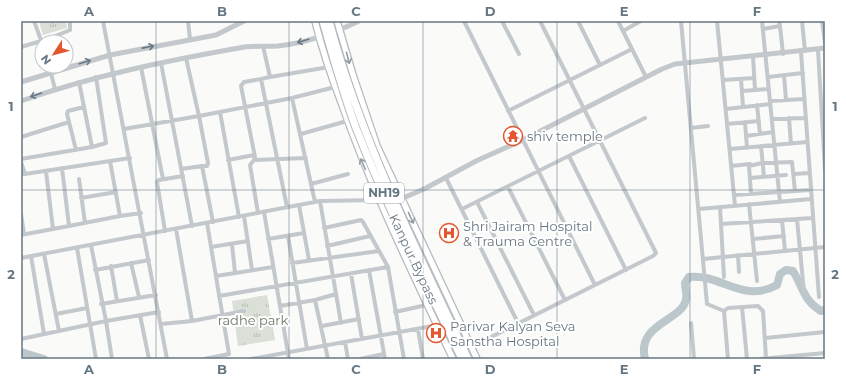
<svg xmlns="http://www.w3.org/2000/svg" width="846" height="380" font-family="Montserrat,sans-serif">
<defs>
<pattern id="park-tufts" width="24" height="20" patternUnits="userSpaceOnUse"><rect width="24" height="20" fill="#dadfd7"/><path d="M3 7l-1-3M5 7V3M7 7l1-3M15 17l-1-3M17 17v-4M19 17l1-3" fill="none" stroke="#b4b9b4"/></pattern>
</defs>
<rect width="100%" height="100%" fill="#fafaf8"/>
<!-- park -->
<path fill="url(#park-tufts)" d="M39,21H66L67,28L43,35Z
M267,295L275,340L238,346L232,301Z"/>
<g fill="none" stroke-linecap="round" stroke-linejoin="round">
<!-- river -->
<path stroke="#bbc7cb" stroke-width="8" d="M21,352L44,359
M645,359C636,323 683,321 686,299C687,294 685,288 685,283L689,277C720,273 743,304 777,285L780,274L786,270L793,271C803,287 803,300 821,311L825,310"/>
<!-- secondary casing -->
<g stroke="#b3babf" stroke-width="8">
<path id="secondary" d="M315,21C322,49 331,76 341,102C372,191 413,274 453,359
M337,21L353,75L377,146L477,359"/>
</g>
<!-- minor -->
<path stroke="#c3c8cc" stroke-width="4" d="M34,21L42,43
M103,21L167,359
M188,21L190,39
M464,21L595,285
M502,21L519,54
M578,21L600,65
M618,21L646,77
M681,21L707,304L724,311
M717,21L735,206
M762,21L780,202
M802,21L805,51
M822,21L825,42
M780,26L783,54
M763,29L780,26L779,21
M623,31L641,21
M41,42L70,30V21
M263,46L270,77L261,79L287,207
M21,47L41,41
M818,50L825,169
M801,52L819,297
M186,58L199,116L292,98L335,87
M161,63L192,226
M49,66L55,89
M141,67L163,179
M784,75L786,100
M270,77L329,67
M768,77L803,73
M741,79L743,107
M723,80L754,78
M79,82L92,147
M755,90L769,89
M742,91L755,90L753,56
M292,98L315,202
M770,101L804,99
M757,105L760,134
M726,109L770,104
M508,111L632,49
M220,112L239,217
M789,118L791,144
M772,119L806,118
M745,122L747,148
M727,124L759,121
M691,128L708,126
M124,129L199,116L208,163L207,166H202L213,222
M301,134L347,121
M746,136L773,132
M21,137L69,122
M761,146L764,177
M730,149L807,142
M76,150L67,114L68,111L84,107
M569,156L626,270
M21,159L92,147L106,143L96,77
M228,160L254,155
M254,160L306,158
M21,162L25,174H21
M731,166L750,164
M181,169L202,166
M25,174L130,158
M794,174L809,173
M446,178L518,323
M750,178L786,175
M79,179L85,223
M311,184L348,174
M508,187L565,300
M751,194L749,166L762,163L792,162L795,191
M734,195L810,190
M81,198L116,192
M320,201L341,323
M477,202L534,315
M749,204L757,281
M299,205L309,260
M720,207L724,277
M462,209L645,118
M699,209L811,199
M264,212L289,359
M258,213L250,165L254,160L255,157L241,86L244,82L261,79
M21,214L24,234
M120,216L141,213
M244,216L252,270
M797,219L804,292
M782,220L785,251
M721,224L812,218
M69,226L120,216L110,161
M324,228L361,220L363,222L388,267
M53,229L69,226L62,168
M176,229L192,321L244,311
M165,231L157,182L159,180L183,176
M21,235L53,229L46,171
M288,236L307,349
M268,239L304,233
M753,239L784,236
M232,244L235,273
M91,245L106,321L159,312
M327,246L370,236
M211,247L248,241
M77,248L96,359
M44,254L59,331
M738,255L739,272
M31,256L44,334
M21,258L320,201L379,200
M703,259L825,247
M131,263L139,297
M292,263L379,251
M111,266L117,301
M95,270L149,260
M369,270L385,359
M351,274L362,339
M216,276L273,267
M219,296L388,267L404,359
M315,300L328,359
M101,304L156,295
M280,306L315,300L336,294
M742,307L747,359
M395,312L422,306
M56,314L87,308
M140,315L149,359
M691,323L694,359
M161,324L192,321
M322,326L359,319
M418,329L423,359
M765,338L825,332
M21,339L106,321L112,359
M345,342L348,359
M471,347L653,256L656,253L540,21
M204,359L229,354L207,223
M251,359L438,325
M360,359L384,354
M728,359L724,311L728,308L758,306L763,311L766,358
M760,359L825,353"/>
<!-- tertiary -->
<path stroke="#c3c8cc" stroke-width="5" d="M21,82L110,55L216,35L244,21
M21,101C92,76 165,61 239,48C252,45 265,47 278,46C306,43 334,33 359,21
M391,199H401L426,188L476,161L523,140L662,69L675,64L825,48"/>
<!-- secondary -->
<use href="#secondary" stroke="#fff" stroke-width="5.5"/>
<!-- trunk-bridge casing -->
<g stroke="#b4b9bd" stroke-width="9" stroke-linecap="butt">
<path id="trunk-bridge" d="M323,21C333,57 343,93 356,128C387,207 426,283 462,359
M329,21C361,140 416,248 468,359"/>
</g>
<!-- trunk-bridge -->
<use href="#trunk-bridge" stroke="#fff" stroke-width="7"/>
</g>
<!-- one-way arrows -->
<defs><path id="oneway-shaft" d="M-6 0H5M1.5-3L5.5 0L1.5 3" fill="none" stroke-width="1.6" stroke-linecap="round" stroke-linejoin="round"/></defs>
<g stroke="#6a7a87">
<use href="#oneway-shaft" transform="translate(303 41) rotate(164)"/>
<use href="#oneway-shaft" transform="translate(148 47) rotate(-11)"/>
<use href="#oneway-shaft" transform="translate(85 62) rotate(-17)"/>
<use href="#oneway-shaft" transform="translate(36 95) rotate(161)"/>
</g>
<g stroke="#939fa8">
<use href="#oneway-shaft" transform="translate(348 58) rotate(75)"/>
<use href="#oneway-shaft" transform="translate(363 164) rotate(-114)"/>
<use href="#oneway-shaft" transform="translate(411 218) rotate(65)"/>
</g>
<!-- grid -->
<path fill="none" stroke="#657683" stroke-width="1" stroke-opacity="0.55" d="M156,21V359M289,21V359M423,21V359M557,21V359M690,21V359M21,190H825"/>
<!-- icons -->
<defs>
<g id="temple-ring" transform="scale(1)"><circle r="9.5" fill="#fff" stroke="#e4572e" stroke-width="1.5"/><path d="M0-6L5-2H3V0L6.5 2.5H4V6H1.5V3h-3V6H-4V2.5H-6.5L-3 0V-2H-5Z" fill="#e4572e"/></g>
<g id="hospital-ring" transform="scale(1)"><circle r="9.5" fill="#fff" stroke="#e4572e" stroke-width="1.5"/><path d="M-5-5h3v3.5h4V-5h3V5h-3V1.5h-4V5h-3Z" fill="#e4572e"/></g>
</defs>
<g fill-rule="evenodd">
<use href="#temple-ring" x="513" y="136"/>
<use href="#hospital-ring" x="449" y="233"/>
<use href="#hospital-ring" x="436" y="333"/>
</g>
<g text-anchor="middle" stroke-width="4" stroke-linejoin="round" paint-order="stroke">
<!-- shield labels -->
<rect fill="#fff" stroke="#939fa8" stroke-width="1" x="364" y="183" width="40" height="20" rx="3"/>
<g font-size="12" font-weight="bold" fill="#657683">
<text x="384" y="197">NH19</text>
</g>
<!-- poi labels -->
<g font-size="13" fill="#657683" stroke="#fff" text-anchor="start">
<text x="527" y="141">shiv temple</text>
<text x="463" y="231">Shri Jairam Hospital<tspan x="463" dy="15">&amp; Trauma Centre</tspan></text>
<text x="450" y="331">Parivar Kalyan Seva<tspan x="450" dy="15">Sanstha Hospital</tspan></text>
</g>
<!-- street labels -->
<g font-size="13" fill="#657683" stroke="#fff">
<text transform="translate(414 259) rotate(65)" y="5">Kanpur Bypass</text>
</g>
<!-- park labels -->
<g font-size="13" fill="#687a64" stroke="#fff">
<text x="253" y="325">radhe park</text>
</g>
</g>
<!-- border -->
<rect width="846" height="380" fill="none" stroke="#ffffff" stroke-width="44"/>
<!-- north arrow -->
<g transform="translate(54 54) rotate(234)"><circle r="19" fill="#ffffff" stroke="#c1c8cd"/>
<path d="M0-3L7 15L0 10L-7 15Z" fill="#e4572e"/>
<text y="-6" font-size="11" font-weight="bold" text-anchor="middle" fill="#657683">N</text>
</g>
<rect x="22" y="22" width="802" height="336" fill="none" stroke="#657683" stroke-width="1.5"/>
<g font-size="13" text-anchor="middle" font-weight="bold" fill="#657683">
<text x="89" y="16">A</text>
<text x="222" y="16">B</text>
<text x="356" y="16">C</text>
<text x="490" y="16">D</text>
<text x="624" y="16">E</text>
<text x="757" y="16">F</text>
<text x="11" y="111">1</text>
<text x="835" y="111">1</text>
<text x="11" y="279">2</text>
<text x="835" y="279">2</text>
<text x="89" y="374">A</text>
<text x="222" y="374">B</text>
<text x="356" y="374">C</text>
<text x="490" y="374">D</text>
<text x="624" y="374">E</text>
<text x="757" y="374">F</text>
</g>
</svg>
